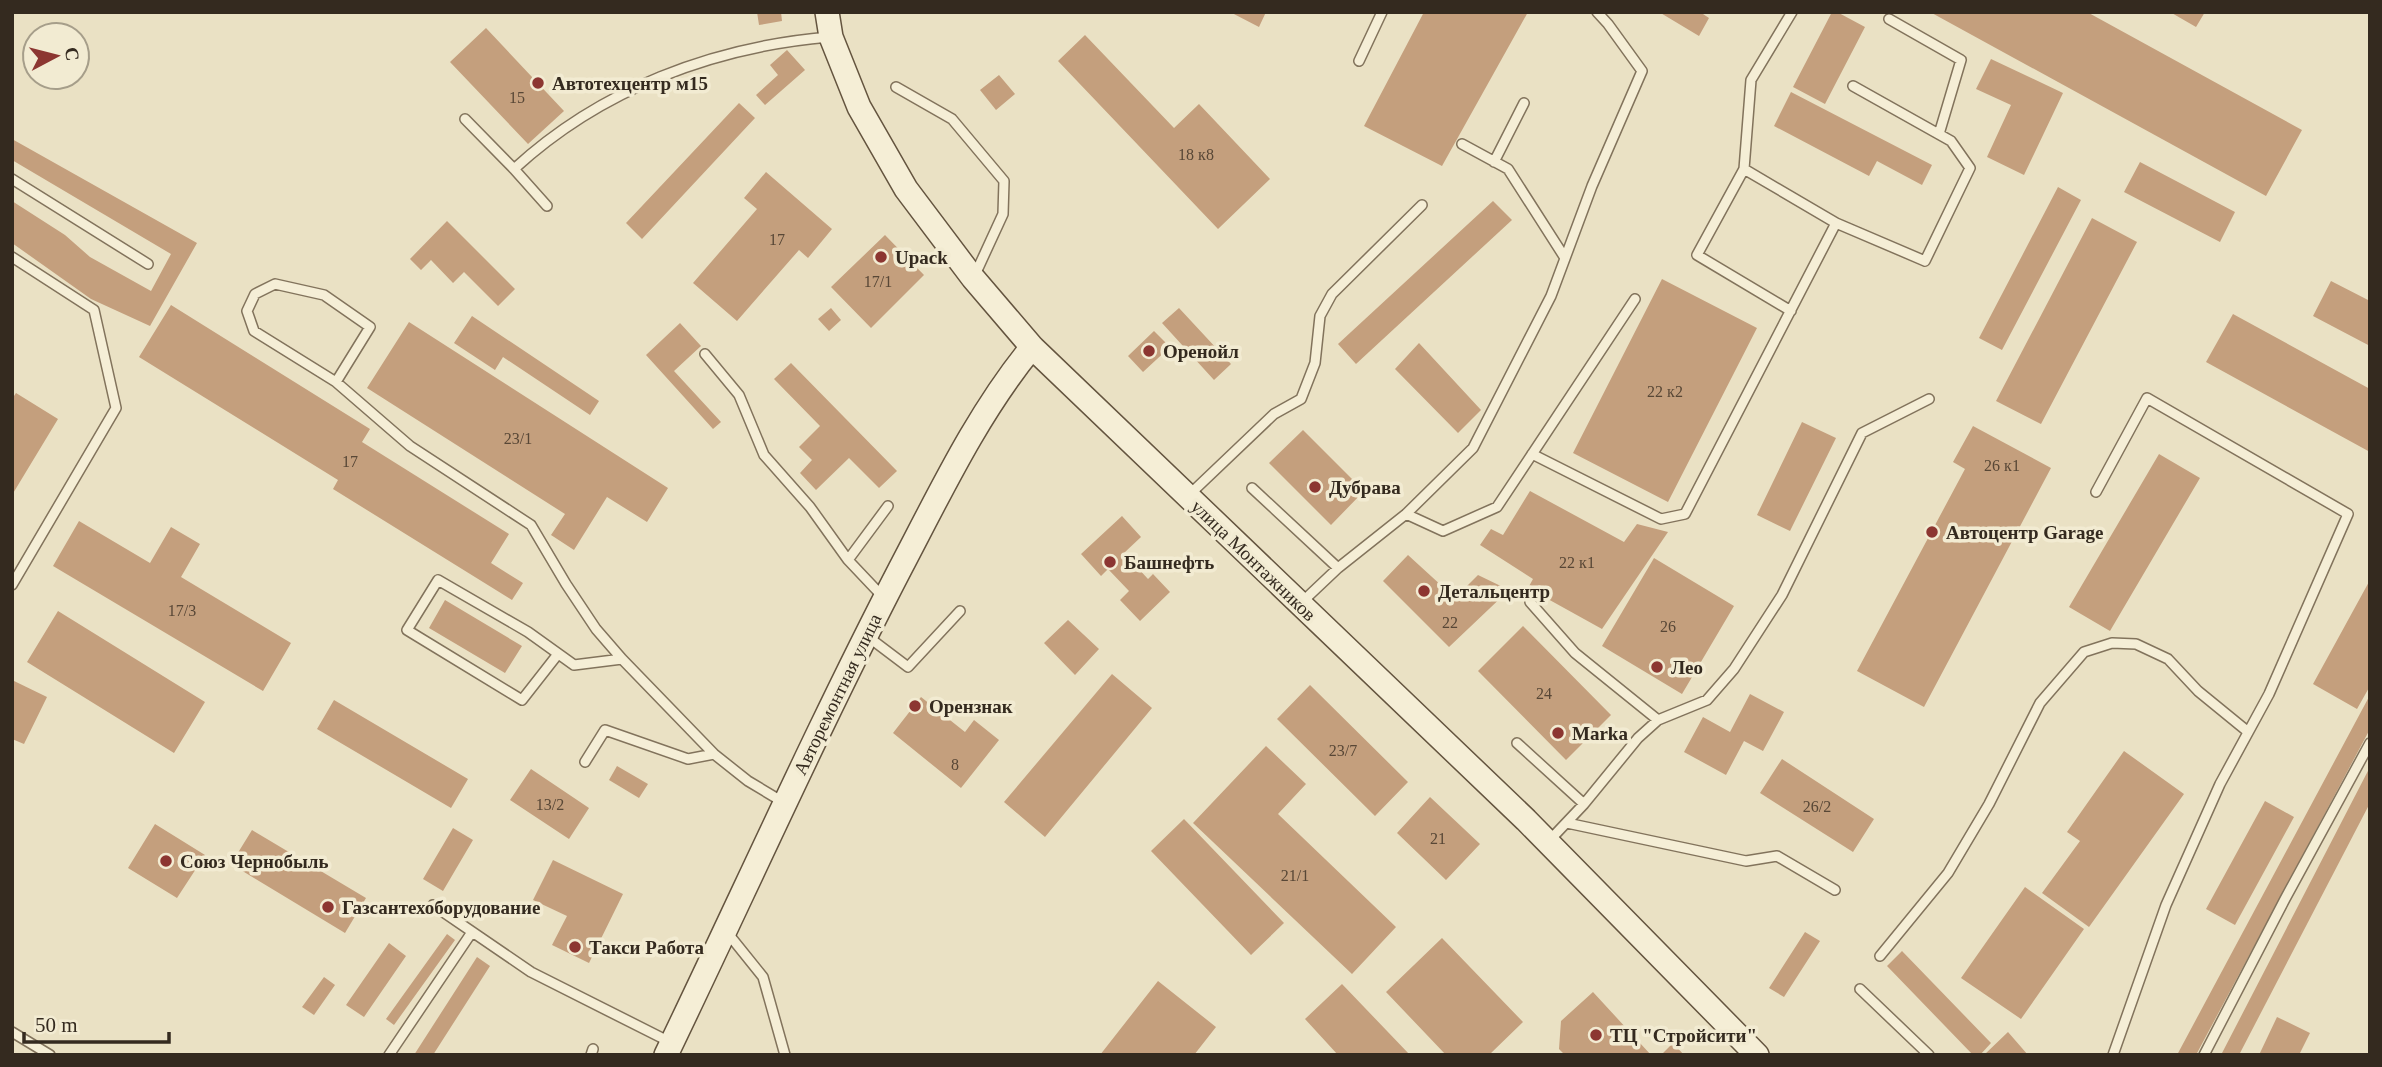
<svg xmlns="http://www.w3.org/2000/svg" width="2382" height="1067" font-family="Georgia,serif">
<rect width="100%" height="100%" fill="#eae1c4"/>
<!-- building -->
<path fill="#c49f7d" d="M757,12H781L782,21L759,25Z
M1230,12H1266L1259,27Z
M1424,12H1528L1442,166L1364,126Z
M1659,12H1700L1709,18L1699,36Z
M1832,12H1837L1865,27L1825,104L1793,87Z
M1930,12H2087L2302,130L2266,196Z
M2170,12H2205L2196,27Z
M486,28L564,111L528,144L450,62Z
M1085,35L1174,128L1199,104L1270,179L1218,229L1058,61Z
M787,50L805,70L765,105L756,95L778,75L770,65Z
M1991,59L2063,93L2024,175L1987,157L2011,105L1976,89Z
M999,75L1015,94L996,110L980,90Z
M1791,92L1932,165L1922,185L1877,161L1869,176L1774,126Z
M739,103L755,118L642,239L626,223Z
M12,139L197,243L150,326L91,299L12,243V201L65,235L90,257L151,291L171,254L12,160Z
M2140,162L2235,212L2220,242L2124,192Z
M766,172L832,229L808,258L799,250L737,321L693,283L757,209L744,198Z
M2058,187L2081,200L2002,350L1979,338Z
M1493,201L1512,220L1356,364L1338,344Z
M2092,218L2137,242L2041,424L1996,401Z
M447,221L515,289L498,306L464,272L453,283L431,260L421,270L410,259Z
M885,235L924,275L871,328L831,287Z
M1662,279L1757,328L1668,502L1573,453Z
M2331,281L2370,301V346L2313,316Z
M171,305L370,429L362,442L509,534L491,563L523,583L512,600L333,489L338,480L139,357Z
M831,308L841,320L829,331L818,319Z
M1179,308L1231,364L1214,380L1162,323Z
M2233,314L2370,389V452L2206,362Z
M472,316L599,401L590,415L503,357L495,370L454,343Z
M409,322L668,488L647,522L607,497L574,550L551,535L565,514L367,388Z
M680,323L701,346L674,371L721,422L713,429L646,355Z
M1154,331L1170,347L1143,372L1128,356Z
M1419,343L1481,410L1458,433L1395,369Z
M791,363L897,471L879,488L849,458L816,490L800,473L812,460L799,447L820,426L774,379Z
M16,393L58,419L12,495V399Z
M1802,422L1836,438L1790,531L1757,515Z
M1973,426L2051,468L1924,707L1857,671L1965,469L1953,462Z
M1303,430L1364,491L1331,525L1269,463Z
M2159,454L2200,478L2110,631L2069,607Z
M1530,491L1624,542L1637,524L1668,532L1602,629L1528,588L1533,579L1480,545L1491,529L1503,535Z
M1122,516L1141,537L1124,553L1148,579L1153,574L1170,592L1140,621L1120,600L1129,591L1108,569L1101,576L1081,554Z
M79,521L150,563L171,527L200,544L181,577L291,643L263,691L53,566Z
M1408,555L1455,598L1478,575L1509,590L1449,647L1383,581Z
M1654,558L1734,606L1682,694L1602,646Z
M2370,580V686L2357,709L2313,684Z
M445,600L522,646L505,673L429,628Z
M58,611L205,702L174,753L27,662Z
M1068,620L1099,649L1075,675L1044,643Z
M1523,626L1611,715L1566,760L1478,671Z
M1112,674L1152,708L1045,837L1004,802Z
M12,680L47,697L24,744L12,739Z
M1310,685L1408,782L1375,816L1277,719Z
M1750,694L1784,712L1763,751L1744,741L1726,775L1684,752L1703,717L1730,732Z
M2370,695V729L2196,1055H2177Z
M921,697L965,732L974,720L999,740L961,788L893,733Z
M334,700L468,779L451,808L317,729Z
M1266,746L1306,784L1278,814L1396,927L1352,974L1193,823Z
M2124,751L2184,794L2089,927L2042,893L2080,841L2067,832Z
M1782,759L1874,819L1853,852L1760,793Z
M617,766L648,784L639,798L609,780Z
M2370,767V803L2239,1055H2221Z
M531,769L589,808L569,839L510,800Z
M1430,797L1480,844L1446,880L1397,833Z
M2265,801L2294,817L2235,925L2206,909Z
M1184,819L1284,923L1251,955L1151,851Z
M155,824L205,855L177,898L128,868Z
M453,828L473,840L443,891L423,879Z
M252,830L366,898L345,933L231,864Z
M553,860L623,894L589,963L552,945L567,916L533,900Z
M2025,887L2084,929L2021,1019L1961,978Z
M1805,932L1820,941L1784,997L1769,988Z
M447,934L455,940L394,1025L386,1019Z
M1442,938L1523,1022L1489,1055H1446L1386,992Z
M389,943L406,956L364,1017L346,1005Z
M1902,951L1991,1043L1980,1055H1973L1887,966Z
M477,957L490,966L433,1055H414Z
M324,977L335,985L314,1015L302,1007Z
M1158,981L1216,1027L1194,1055H1100Z
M1342,984L1410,1055H1338L1305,1019Z
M1593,992L1651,1055H1565L1559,1049L1561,1021Z
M2277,1017L2310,1033L2299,1055H2259Z
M2008,1032L2028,1055H1984Z
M1673,1043L1684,1055H1661Z"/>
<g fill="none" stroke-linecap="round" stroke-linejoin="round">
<!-- service casing -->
<g stroke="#82735c" stroke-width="12">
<path id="service" d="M1792,12L1751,80L1744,169L1836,223
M1889,19L1961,60L1939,134
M1359,61L1382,12
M896,87L952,119L1004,181L1003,214L974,277
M465,119L514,169C601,89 713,47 829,37
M1462,144L1508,169L1565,258
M1494,162L1524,103
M514,169L547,206
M1744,169L1697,255L1791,311
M12,179L148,264
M12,257L94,310L116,408L12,585
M705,354L739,395L764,455L810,507L848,560
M336,382L370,327L324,295L275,284L255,294L247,311L254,331L336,382L410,446L531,525L566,584L596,629L622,659L714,754L748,781L783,802
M1532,454L1661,519L1685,514L1836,223L1925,261L1970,168L1951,141L1853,86
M1252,488L1338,568
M2096,492L2147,398L2348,514L2269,694L2220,784L2166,905L2113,1055
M1189,495L1274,414L1301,399L1315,363L1320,316L1332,294L1422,205
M1406,514L1443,531L1497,507L1635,299
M883,597L848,560L888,506
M1530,602L1575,653L1658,720
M1301,603L1338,568L1406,514L1473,448L1551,296L1592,186L1642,71L1608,24L1597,12
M867,636L908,667L960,611
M558,654L522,700L407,630L438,580L528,632L574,665L622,659
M1517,743L1584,804
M585,762L605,730L688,759L714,754
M1567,823L1746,861L1777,856L1835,890
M1548,842L1584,804L1638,738L1658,720L1707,700L1734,669L1782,595L1862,433L1929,399
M433,905L531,972L670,1042
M726,931L763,977L785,1055
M1880,956L1948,873L1989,804L2040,703L2084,652L2112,643L2136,644L2168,659L2198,691L2247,731
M1860,989L1929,1055
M12,1032L50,1055
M389,1055L472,932
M591,1055L593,1049
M2204,1055L2285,899L2370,743"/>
</g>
<!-- secondary casing -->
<g stroke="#64543f" stroke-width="26">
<path id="secondary" d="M827,12L831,37L859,107L906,189L973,278L1032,347L1526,820L1757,1055
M666,1055C744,893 817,729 900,569C940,493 977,414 1032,347"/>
</g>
<!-- service -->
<use href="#service" stroke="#f5eed6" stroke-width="9"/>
<!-- secondary -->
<use href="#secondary" stroke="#f5eed6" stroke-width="23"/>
</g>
<!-- markers -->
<g fill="#8c3631" stroke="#f2ebd2" stroke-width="2.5">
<circle cx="538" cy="83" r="7"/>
<circle cx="881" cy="257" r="7"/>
<circle cx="1149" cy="351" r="7"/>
<circle cx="1315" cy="487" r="7"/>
<circle cx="1932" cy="532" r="7"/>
<circle cx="1110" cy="562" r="7"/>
<circle cx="1424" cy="591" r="7"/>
<circle cx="1657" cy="667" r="7"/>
<circle cx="915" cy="706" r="7"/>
<circle cx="1558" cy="733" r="7"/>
<circle cx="166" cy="861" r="7"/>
<circle cx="328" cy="907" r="7"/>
<circle cx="575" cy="947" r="7"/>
<circle cx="1596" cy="1035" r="7"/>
</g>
<g text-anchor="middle" stroke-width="7" stroke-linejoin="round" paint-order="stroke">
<!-- number labels -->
<g font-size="16" fill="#584736">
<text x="517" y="103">15</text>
<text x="1196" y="160">18 к8</text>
<text x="777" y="245">17</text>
<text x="878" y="287">17/1</text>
<text x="1665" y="397">22 к2</text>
<text x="518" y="444">23/1</text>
<text x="350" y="467">17</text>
<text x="2002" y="471">26 к1</text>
<text x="1577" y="568">22 к1</text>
<text x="182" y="616">17/3</text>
<text x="1450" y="628">22</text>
<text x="1668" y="632">26</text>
<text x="1544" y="699">24</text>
<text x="1343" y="756">23/7</text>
<text x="955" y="770">8</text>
<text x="550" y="810">13/2</text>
<text x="1817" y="812">26/2</text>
<text x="1438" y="844">21</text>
<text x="1295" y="881">21/1</text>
</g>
<!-- poi labels -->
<g font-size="19" font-weight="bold" fill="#342a1f" stroke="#f2ebd2" text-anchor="start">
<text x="552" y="90">Автотехцентр м15</text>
<text x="895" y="264">Upack</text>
<text x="1163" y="358">Оренойл</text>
<text x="1329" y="494">Дубрава</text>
<text x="1946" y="539">Автоцентр Garage</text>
<text x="1124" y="569">Башнефть</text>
<text x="1438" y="598">Детальцентр</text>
<text x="1671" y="674">Лео</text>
<text x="929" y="713">Орензнак</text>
<text x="1572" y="740">Marka</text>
<text x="180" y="868">Союз Чернобыль</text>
<text x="342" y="914">Газсантехоборудование</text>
<text x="589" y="954">Такси Работа</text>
<text x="1610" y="1042">ТЦ "Стройсити"</text>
</g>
<!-- street labels -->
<g font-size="19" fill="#342a1f" stroke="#f2ebd2">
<text transform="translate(1254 560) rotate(44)" y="7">улица Монтажников</text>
<text transform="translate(837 694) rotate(-64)" y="7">Авторемонтная улица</text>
</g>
</g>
<!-- border -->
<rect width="2382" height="1067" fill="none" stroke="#342a1f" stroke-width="28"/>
<!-- north arrow -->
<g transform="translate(56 56) rotate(83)"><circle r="33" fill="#f2ebd2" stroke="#a69e8a" stroke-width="2"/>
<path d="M0-5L12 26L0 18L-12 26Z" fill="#8c3631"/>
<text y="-10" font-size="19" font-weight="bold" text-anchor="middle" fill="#342a1f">С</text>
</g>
<!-- scale -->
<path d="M24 1032v10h145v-10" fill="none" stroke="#342a1f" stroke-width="3.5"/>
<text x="35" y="1032" font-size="21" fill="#342a1f" stroke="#f2ebd2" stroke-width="5" paint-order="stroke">50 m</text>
</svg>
